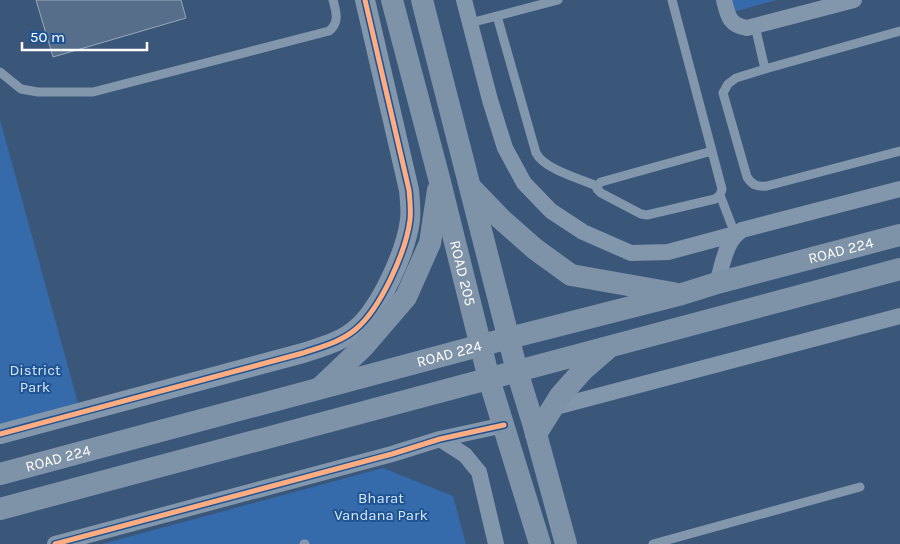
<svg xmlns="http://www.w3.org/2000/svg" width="900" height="544" font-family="Karla,sans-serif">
<rect width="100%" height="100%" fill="#3a5779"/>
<!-- green -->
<path fill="#356baa" d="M730,0H777L733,12Z
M0,120L78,403L0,424Z
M383,468L453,496L466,544H102Z"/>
<!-- building -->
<path fill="#566e89" stroke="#97a7ba" d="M36,0H181L186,18L53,57Z"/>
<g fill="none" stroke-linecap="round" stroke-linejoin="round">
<!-- service -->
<path stroke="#8296ac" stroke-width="9" d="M672,0L722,189L720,195L715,199L647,215L641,214L601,193L597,189V186L601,182L712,151
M497,16L536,153C544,169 580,179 597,186
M470,23L558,0
M755,26L765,69
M900,31L765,69L736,78L728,84L723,93L747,177C752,185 757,187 767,186L900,151
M0,72L21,89L38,92H93L329,31C340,23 336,11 333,0
M720,195L735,234
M304,544H305
M653,544L860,487"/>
<!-- minor -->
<path stroke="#8296ac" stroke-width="16" d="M464,0L490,100L505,148L524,183L551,211L583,232L631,253L668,252L735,234
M724,0C728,16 729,25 747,28L854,0
M717,283C723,265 725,240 742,230L900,189
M552,408L900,316
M440,439L465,455L479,472L496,544
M55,544L392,454L440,439L504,425"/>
<!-- tertiary -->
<path stroke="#8296ac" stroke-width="20" d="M0,434L303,353C321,347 341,342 356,329C380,309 406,252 410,220C411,211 410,200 409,190L365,0"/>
<!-- secondary -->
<g stroke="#7e92a8" stroke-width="22">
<path id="s1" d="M392,0L439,178L489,379L540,544"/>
<path d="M422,0L517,371L533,423L566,544"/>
<path d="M472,189L501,219L535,249L571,275L673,293"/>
<path d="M320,388L363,347L406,297L430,243L438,190"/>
<path d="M536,434L560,396L583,370L606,350"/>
<path id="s2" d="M0,474L482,345L682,294L717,283L900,235"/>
<path d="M0,509L900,269"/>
</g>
<!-- cycleway casing -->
<g stroke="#1f5494" stroke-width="8">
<path id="cycleway" d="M0,434L303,353C321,347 341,342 356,329C380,309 406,252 410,220C411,211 410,200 409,190L365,0
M55,544L392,454L440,439L504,425"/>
</g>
<!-- cycleway -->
<use href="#cycleway" stroke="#ffac80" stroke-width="5"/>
</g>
<g text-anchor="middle" stroke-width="4" stroke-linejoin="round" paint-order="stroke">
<!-- street labels -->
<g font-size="15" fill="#fff" stroke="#1f5494">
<text dy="5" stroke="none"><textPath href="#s2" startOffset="870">ROAD 224</textPath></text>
<text dy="5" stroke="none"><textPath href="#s1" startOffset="282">ROAD 205</textPath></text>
<text dy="5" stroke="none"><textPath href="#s2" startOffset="465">ROAD 224</textPath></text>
<text dy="5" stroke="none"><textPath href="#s2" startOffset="60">ROAD 224</textPath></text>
</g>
<!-- park labels -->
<g font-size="15" fill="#d8e8fa" stroke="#1f5494">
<text x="35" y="375">District<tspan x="35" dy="17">Park</tspan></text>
<text x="381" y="503">Bharat<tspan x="381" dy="17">Vandana Park</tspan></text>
</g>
</g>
<!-- scale -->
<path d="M22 42v8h125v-8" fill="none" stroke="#ffffff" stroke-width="2.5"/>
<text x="30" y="42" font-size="15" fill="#ffffff" stroke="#1f5494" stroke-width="4" paint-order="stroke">50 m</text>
</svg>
